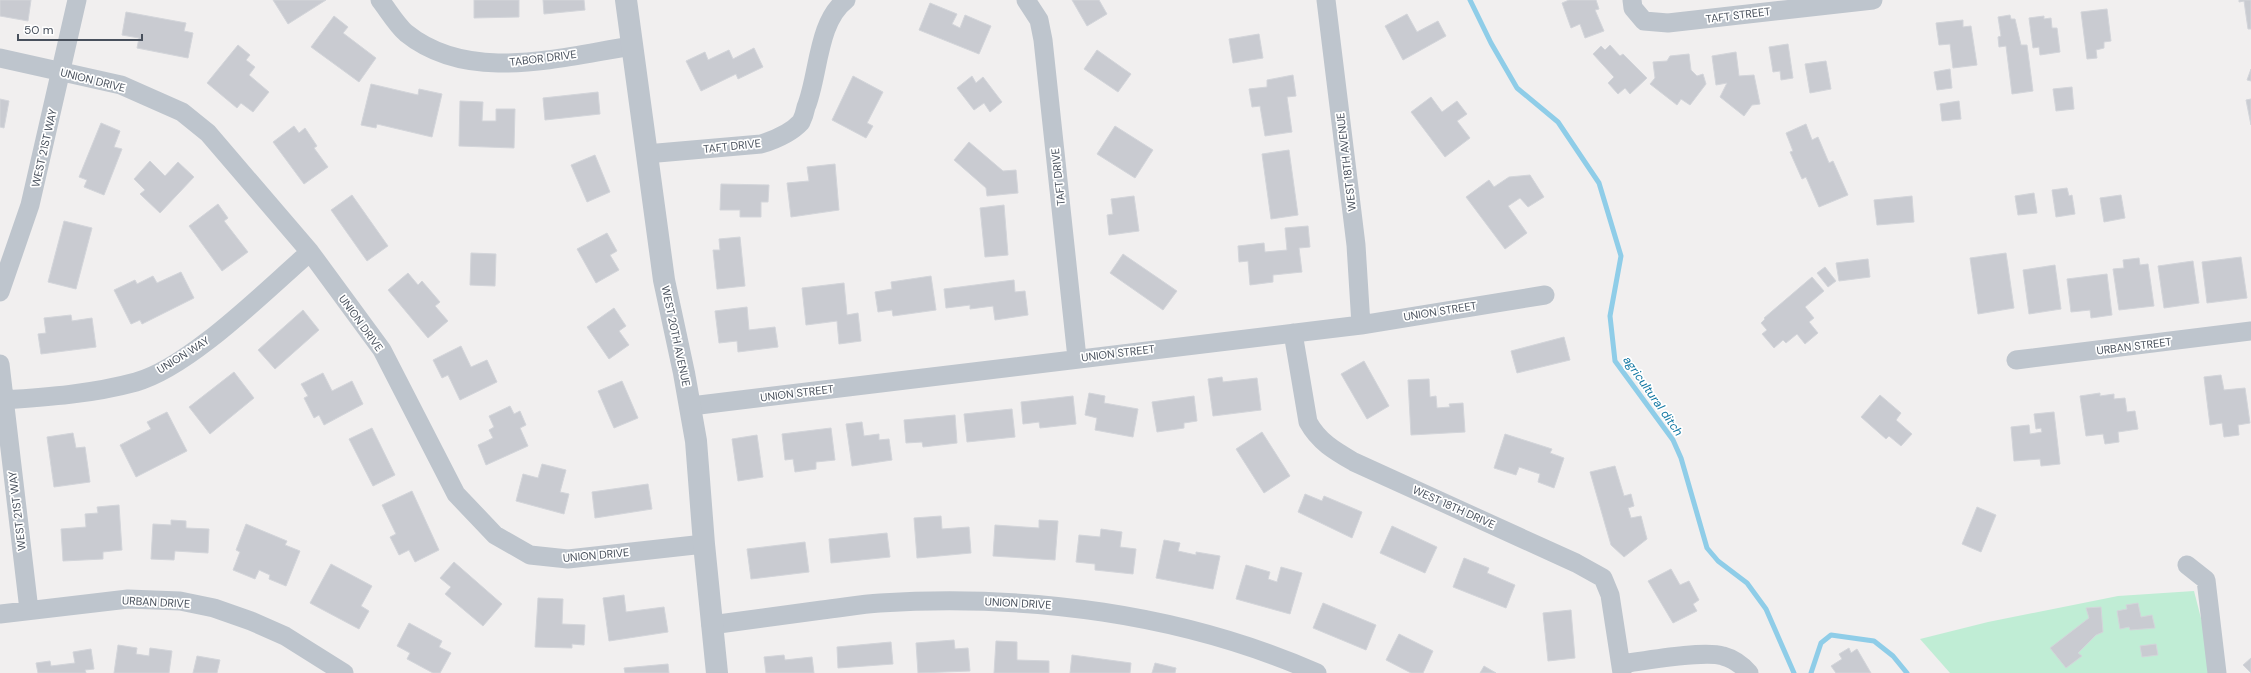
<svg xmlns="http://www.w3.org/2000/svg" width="2251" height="673" font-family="'DM Sans',sans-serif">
<rect width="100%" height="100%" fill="#f1efef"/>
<!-- green -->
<path fill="#c0edd5" d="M2194,591L2215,673H1950L1920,639L1988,622L2118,596Z"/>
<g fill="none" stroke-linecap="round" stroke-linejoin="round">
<!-- stream -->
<path stroke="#8fcde8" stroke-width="5" d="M1470,0L1491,43L1517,88L1558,122L1599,183L1621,256L1610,316L1615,361L1673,440L1681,458L1707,548L1718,561L1747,583L1766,609L1794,673
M1811,673L1821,643L1831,635L1874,641L1893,656L1907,673"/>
</g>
<!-- building -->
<path fill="#c9cbd1" stroke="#d3d5da" d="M0,0H31L28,21L0,16Z
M273,0H326L288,24Z
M474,0H519V17L474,18Z
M543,0H584L585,10L544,14Z
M1072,0H1099L1107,14L1087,26Z
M1569,0H1596L1599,9L1595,10L1604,31L1585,38L1580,24L1571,28L1562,3Z
M2239,0H2251V29H2248L2244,1L2239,2Z
M930,3L957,14L952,24L960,28L965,15L991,26L979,54L919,30Z
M2107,9L2111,41L2104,42V48L2096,50L2097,58L2087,59L2081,12Z
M126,12L186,23L184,31L193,33L188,58L137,48L139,38L122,35Z
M1407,14L1417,32L1438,21L1446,36L1403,60L1385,26Z
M2010,15L2011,19H2015L2021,45H2027L2033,91L2012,94L2006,46L1999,47L1998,37L2001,36L1998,17Z
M334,16L348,27L343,33L376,58L359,82L311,47Z
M2044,16V19L2051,18L2052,28H2057L2060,52L2040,55L2039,47L2033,48L2029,18Z
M1963,20V27L1971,26L1977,65L1953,68L1950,44L1939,45L1936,23Z
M1259,34L1263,58L1233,63L1229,39Z
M1788,44L1793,78L1781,80L1780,71L1773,72L1769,47Z
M238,45L250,55L246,60L255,67L249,75L269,92L253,112L241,103L237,108L207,83Z
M1610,45L1620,56L1623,54L1647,78L1630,94L1625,88L1618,94L1608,83L1614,77L1593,54L1601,46L1605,50Z
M754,48L763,67L738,79L736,74L701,91L686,61L705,52L708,60L729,50L733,59Z
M1097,50L1131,74L1118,92L1084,69Z
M1736,52L1739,76L1754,75L1760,104L1752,105L1744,116L1720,97L1727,83L1716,85L1712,56Z
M1689,54L1691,70L1697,76L1703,74L1706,84L1690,105L1681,99L1677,105L1650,84L1655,78L1653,62L1667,61L1670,56Z
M1826,61L1831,89L1810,93L1805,64Z
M1950,69L1952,88L1937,90L1934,72Z
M2251,69V81L2247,80Z
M1293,75L1296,96L1287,97L1292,132L1265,136L1260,106L1252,107L1249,89L1267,87V80Z
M853,76L883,92L867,123L873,126L866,138L832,120Z
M972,76L976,83L983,77L1002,102L990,112L984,103L974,110L957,88Z
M371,84L418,95L419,89L442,94L432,137L377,124L376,128L361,125Z
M2072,87L2074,109L2056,111L2053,89Z
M598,92L600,114L545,120L543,98Z
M1431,97L1442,112L1457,101L1467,114L1457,121L1470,138L1445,157L1411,112Z
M0,99L9,101L4,128L0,127Z
M2251,99V125L2246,100Z
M460,101L483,102L482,121H496V109H515L514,148L459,146Z
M1959,101L1961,119L1942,121L1940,104Z
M101,123L120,131L114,147L122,149L104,195L84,187L87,180L79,177Z
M1806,124L1812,140L1818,137L1829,163L1833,161L1848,195L1819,207L1806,177L1802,179L1790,152L1793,151L1786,133Z
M294,126L299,133L305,128L317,146L314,148L328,167L304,184L273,142Z
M1115,126L1153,150L1135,178L1097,154Z
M969,142L1003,171L1016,170L1018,193L987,196L986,188L954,160Z
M1289,150L1298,215L1271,219L1262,154Z
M595,155L610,192L587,202L571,165Z
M150,161L165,176L178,162L194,177L160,213L140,194L145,190L134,179Z
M835,164L839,210L791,217L787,183L809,181L807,167Z
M1530,175L1544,197L1528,207L1520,198L1508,206L1527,233L1505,249L1466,197L1489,180L1494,187L1509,177Z
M721,184L769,185L768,202H761V217H740V210H720Z
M2067,188L2069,196L2072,195L2075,214L2056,217L2052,190Z
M2034,193L2037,213L2018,215L2015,196Z
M352,195L388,246L367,261L331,210Z
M2121,195L2125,218L2104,222L2100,198Z
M1134,196L1139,231L1109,235L1107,215L1113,214L1111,199Z
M1912,196L1914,222L1877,225L1874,200Z
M218,204L228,218L224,221L248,252L222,271L189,226Z
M1004,205L1008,255L985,257L980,208Z
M64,221L92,228L76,289L48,282Z
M1308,226L1310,247L1299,248L1302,272L1273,275V282L1250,285L1248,261L1239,262L1238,246L1264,243L1265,252L1287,250L1285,228Z
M607,233L617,251L610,255L619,270L596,283L577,249Z
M740,237L745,286L717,289L713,250H720L719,239Z
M471,253L496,254L495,286L470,285Z
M2006,253L2014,308L1978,314L1970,258Z
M1123,254L1177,291L1163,310L1110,273Z
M2241,257L2247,298L2207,303L2202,262Z
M2139,258L2140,265L2148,264L2154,306L2119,310L2113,269L2124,268L2123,260Z
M1868,259L1870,277L1839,281L1836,263Z
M2193,261L2199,303L2164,308L2158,266Z
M2055,265L2061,309L2029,314L2023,270Z
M1825,267L1836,281L1828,287L1817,273Z
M181,272L194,298L142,324L140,320L131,324L114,290L135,280L137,284L153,276L157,283Z
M408,273L418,285L422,281L440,302L435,306L448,321L428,338L388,290Z
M2107,274L2112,315L2091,318L2090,310L2071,312L2067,279Z
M931,276L936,310L893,316L892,310L878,312L875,292L892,289L891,282Z
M1812,277L1824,291L1805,307L1814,318L1809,322L1818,333L1805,344L1797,334L1786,343L1783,340L1774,348L1762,334L1767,330L1761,323L1765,319L1764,318Z
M1014,280L1015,292L1025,291L1028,315L995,320L993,306L970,309V305L946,308L944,289Z
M844,283L847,315L858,313L861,341L839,344L837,321L806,325L802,288Z
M747,307L749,330L775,327L778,347L738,352L737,341L719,343L715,311Z
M614,308L626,326L619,331L629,345L609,359L587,327Z
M303,310L319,330L275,369L258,350Z
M71,315L72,321L92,318L96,347L41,354L38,334L46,333L44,318Z
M1564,337L1570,360L1517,373L1511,351Z
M461,346L471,367L487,360L497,382L460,400L448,375L442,378L433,360Z
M1364,361L1389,406L1367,419L1341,374Z
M234,372L254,398L210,434L189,407Z
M323,373L332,391L352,381L363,404L324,425L319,415L314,418L304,398L308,396L301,384Z
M2221,375L2224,390L2245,388L2250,423L2238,425L2239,435L2224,437L2222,423L2210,425L2204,377Z
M1222,377L1223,382L1257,378L1261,410L1213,416L1208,379Z
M1429,379L1430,397L1436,396L1437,408L1450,407L1449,404L1463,403L1465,432L1411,435L1408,380Z
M622,381L638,418L614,428L598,391Z
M1089,393L1105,396L1104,403L1138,409L1133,437L1095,430L1097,418L1085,415Z
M2100,393V396L2114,394V399L2125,398L2127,412L2135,411L2138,429L2118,432L2119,442L2105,444L2103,434L2086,436L2080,396Z
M1880,395L1901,413L1896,420L1912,434L1901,446L1889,436L1886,439L1861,417Z
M1073,396L1076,424L1040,428L1039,422L1023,424L1021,402Z
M1194,396L1197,421L1184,423V428L1157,432L1152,402Z
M510,406L514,414L520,411L526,425L520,428L528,446L486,465L478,445L493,438L489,430L494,427L489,416Z
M1012,409L1015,437L967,442L964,414Z
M167,412L187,451L136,477L120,445L151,429L147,422Z
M2054,412L2060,464L2041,466L2040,459L2014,461L2011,427L2029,425L2030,434L2042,432L2041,428L2036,429L2034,414Z
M955,415L957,443L923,447L922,442L906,443L904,420Z
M862,422L864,436L879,434V440L889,439L892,460L852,466L846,424Z
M372,428L395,475L373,486L349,439Z
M831,428L835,460L816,462V469L795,472L793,459L785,460L782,434Z
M1262,432L1290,476L1264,493L1236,449Z
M73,433L76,448L85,447L90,482L54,487L47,437Z
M1505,434L1552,449L1550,453L1564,458L1554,488L1538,482L1540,474L1519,467L1516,475L1494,468Z
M757,435L763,477L738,481L732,439Z
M542,464L566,470L560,492L569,494L564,514L516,501L523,474L538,478Z
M1615,466L1624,496L1631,494L1634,506L1628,508L1631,518L1641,516L1647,539L1624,557L1611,545L1590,472Z
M648,484L652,509L595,518L592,492Z
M412,491L439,550L415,562L409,550L399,555L390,537L396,534L382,505Z
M1305,494L1322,501L1324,496L1362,512L1352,538L1298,512Z
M119,505L122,550L103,552V559L63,561L61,529L86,527L85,514L98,513L97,507Z
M1977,507L1996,515L1981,552L1962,544Z
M941,516L942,529L969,527L971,553L917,558L914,518Z
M171,520L186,521V528L209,529L208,553L175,551L174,560L151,559L153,524L171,525Z
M1039,520L1058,521L1055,560L993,556L995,525L1039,528Z
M246,524L287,541L285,545L300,551L286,586L269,579L270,575L259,570L255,579L233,570L240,552L236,550Z
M1392,526L1437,547L1425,573L1380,553Z
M1101,529L1122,532L1120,547L1136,549L1133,574L1095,570V564L1076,562L1079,535L1100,537Z
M887,533L890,557L831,563L829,539Z
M1164,540L1180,543L1178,551L1196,555V552L1220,556L1213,589L1156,578Z
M805,542L809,572L751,579L747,549Z
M1464,558L1489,568L1487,573L1515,585L1506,608L1453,587Z
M454,562L502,604L483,626L445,594L451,587L440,578Z
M331,564L372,586L361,606L369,611L359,629L310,603Z
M1246,565L1270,572L1268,579L1277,582L1281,567L1302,573L1290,614L1236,599Z
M1671,569L1680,585L1689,581L1699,600L1693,604L1697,611L1673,623L1648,581Z
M624,595L626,612L664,607L668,632L609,641L603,598Z
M538,598L563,599L562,624L585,625L584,645L572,644V648L535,647Z
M1323,603L1376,625L1366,650L1313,628Z
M2138,603L2141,617L2152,615L2155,628L2130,630L2129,627L2120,629L2117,611L2127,609L2126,605Z
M2101,607L2103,632L2096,635L2078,653L2082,656L2066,668L2050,648L2089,618L2086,608Z
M1571,610L1575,658L1548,661L1543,613Z
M409,623L442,641L439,647L451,653L440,673H433L407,659L410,653L397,646Z
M1399,634L1433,651L1423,673H1411L1386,660Z
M954,640L955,649L968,648L970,671L918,673L916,643Z
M996,641L1017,642V660L1049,661V673H994Z
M891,642L893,664L838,668L837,647Z
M2156,644L2158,655L2142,657L2140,646Z
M118,645L137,648L136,654L149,656L150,648L172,651L169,673H114Z
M1849,648L1851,653L1857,649L1871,673H1836L1831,666L1842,659L1839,654Z
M91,649L94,669L85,670L86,673H38L36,663L50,661L51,666L75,663L73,652Z
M784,655L785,660L812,657L814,673H766L764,657Z
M1072,655L1131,663L1130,673H1070Z
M197,656L220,660L217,673H193Z
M2251,658V673L2243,665Z
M1155,663L1176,668L1175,673H1152Z
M668,664L669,673H625L624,668Z
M1484,666L1496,673H1480Z"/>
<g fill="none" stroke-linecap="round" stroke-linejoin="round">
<!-- minor -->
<path stroke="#bec5cd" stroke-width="19" d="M380,0C388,10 396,24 406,33C469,84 560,57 632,46
M1026,0L1039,20L1043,40L1077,358
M1326,0L1356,245L1361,325
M1632,0L1633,8L1644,21L1668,23L1873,0
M0,58L121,85L182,112L208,133L310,252L382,350L456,494L495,535L530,555L568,559L704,544
M646,154L761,144C774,140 791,133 801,122C803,118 805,112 806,107C819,75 817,22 846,0
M0,292L30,205L77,0
M1293,333L1308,422C1319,442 1335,451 1354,462L1576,563L1603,578L1610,595L1622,673
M2016,360L2251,331
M0,364L29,610
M3,400C48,397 92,394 136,382C190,367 266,290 310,252
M691,406L1361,325L1545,295
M2187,565L2206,580L2217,673
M0,614L128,599L180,601L214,608L251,621L285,636L344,673
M711,625C748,620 785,615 822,610C841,608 861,604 880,603C1028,594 1181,613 1317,673
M1621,664C1644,661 1703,650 1723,656C1734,659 1742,665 1749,673"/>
<!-- tertiary -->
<path stroke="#bec5cd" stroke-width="22" d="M626,0L664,280L684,373L696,441L704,544L717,673"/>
</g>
<g text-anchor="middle" stroke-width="3.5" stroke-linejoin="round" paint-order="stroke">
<!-- street labels -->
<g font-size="11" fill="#48505c" stroke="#fff">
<text transform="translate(1738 15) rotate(-7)" y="4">TAFT STREET</text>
<text transform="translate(543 58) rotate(-7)" y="4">TABOR DRIVE</text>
<text transform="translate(93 80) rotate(14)" y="4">UNION DRIVE</text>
<text transform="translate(732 146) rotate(-6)" y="4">TAFT DRIVE</text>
<text transform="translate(44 148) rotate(-77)" y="4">WEST 21ST WAY</text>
<text transform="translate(1346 162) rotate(-97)" y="4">WEST 18TH AVENUE</text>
<text transform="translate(1058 177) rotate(-96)" y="4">TAFT DRIVE</text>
<text transform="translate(1440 311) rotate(-9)" y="4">UNION STREET</text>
<text transform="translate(361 323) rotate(54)" y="4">UNION DRIVE</text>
<text transform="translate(676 336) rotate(78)" y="4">WEST 20TH AVENUE</text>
<text transform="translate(2134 346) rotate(-7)" y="4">URBAN STREET</text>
<text transform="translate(1118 353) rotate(-7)" y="4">UNION STREET</text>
<text transform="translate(183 355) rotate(-32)" y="4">UNION WAY</text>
<text transform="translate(797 393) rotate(-7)" y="4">UNION STREET</text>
<text transform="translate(1454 507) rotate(24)" y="4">WEST 18TH DRIVE</text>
<text transform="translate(17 511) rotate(-97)" y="4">WEST 21ST WAY</text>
<text transform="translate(596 555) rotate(-5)" y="4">UNION DRIVE</text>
<text transform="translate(156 602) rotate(3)" y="4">URBAN DRIVE</text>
<text transform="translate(1018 603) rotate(3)" y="4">UNION DRIVE</text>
</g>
<!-- water labels -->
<g font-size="12" font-style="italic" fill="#1378a3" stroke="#fff">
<text transform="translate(1653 396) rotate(55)" y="4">agricultural ditch</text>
</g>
</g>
<!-- scale -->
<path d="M18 34v6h124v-6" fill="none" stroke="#48505c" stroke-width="2"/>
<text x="24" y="34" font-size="12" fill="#48505c" stroke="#ffffff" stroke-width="3" paint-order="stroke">50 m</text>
</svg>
